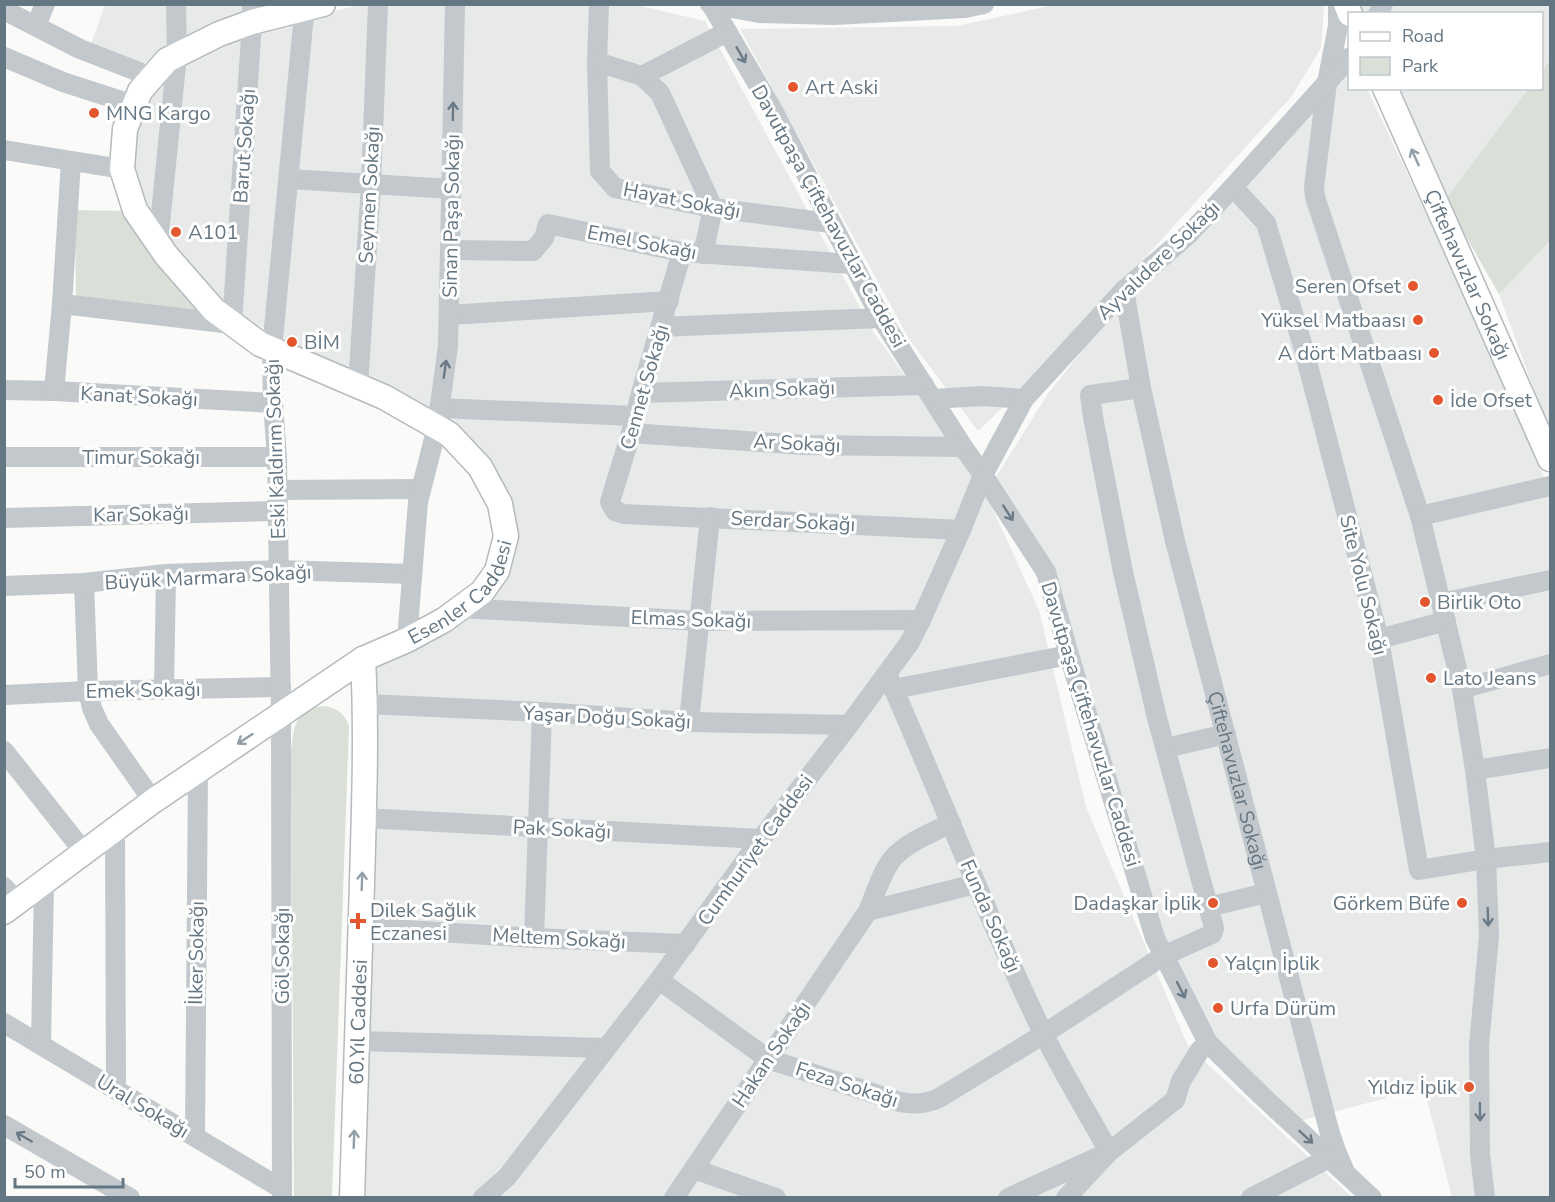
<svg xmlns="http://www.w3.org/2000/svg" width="1555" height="1202" font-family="'Nunito Sans',sans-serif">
<rect width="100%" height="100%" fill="#fafaf8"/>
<!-- built -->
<path fill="#e8e9e9" d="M364,4H632L705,21L874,333L976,473L1039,610L1086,807L1188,1046L1352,1197H358L373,668L463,620L509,571L515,528L505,484L456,425L218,305L138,198L131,162L136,120L156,80L217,40Z
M1058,4H1322L1324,9L1321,48L1292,96L1054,358L978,431L909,339L740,29L957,26Z
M105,5H290L210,25L143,64L91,44Z
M1360,5H1550V63L1548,62L1542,71V14L1364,13Z
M1349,72L1350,88L1367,89L1488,344L1550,492V1197H1452L1424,1088L1296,1122L1209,1041L1168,960L1049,571L996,477L1047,395L1089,342Z
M1397,89H1528L1445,200Z
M1550,241V433L1499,294Z"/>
<!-- green -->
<path fill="#dadfd7" d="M1548,62L1550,63V241L1499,294L1445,200L1528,89L1542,88V71Z
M75,210L126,211L207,314L76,299Z
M326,706C338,709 346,715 349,726L332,1197L294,1198L291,752C294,725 295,708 326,706Z"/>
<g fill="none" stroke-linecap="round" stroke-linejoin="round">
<!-- major casing -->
<g stroke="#b5babe" stroke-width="27">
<g id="major">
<path d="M1346,4L1350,14"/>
<path id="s2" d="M1385,88L1550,459"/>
<path id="s3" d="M4,912L153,801L363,659L407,640L444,620L482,592L497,571L506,536L500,504L480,467L449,434L384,397L260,344L214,310L166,255L135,210L122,169L125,129L140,91L167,60L219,34L252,22L323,4"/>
<path id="s4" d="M352,1198C356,1093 359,988 362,883C364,808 367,734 363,659"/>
</g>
</g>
<!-- minor -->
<g stroke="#c3c8cc" stroke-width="20">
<path d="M599,4L597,62L600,171L615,188L713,208L830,223"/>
<path d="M710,4L759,13L834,15L965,8L984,4"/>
<path d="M711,4L774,112L881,318L963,447L983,475L1046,572L1069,655L1155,938L1208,1043L1262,1096L1372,1198"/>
<path d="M1338,4V26L1327,83L1314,187L1315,197L1420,516L1462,689L1475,770L1486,859L1489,936L1479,1045L1480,1154L1485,1198"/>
<path d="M4,10L80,49L152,77"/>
<path d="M1378,14L1383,4"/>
<path d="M36,26L45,4"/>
<path d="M4,57L63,82L134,105"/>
<path d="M597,62L642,76L660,93L713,208L703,254"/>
<path d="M642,76L727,32"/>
<path d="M4,150L122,169"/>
<path d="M289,179L451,189"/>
<path d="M1233,187L1266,223L1304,350L1379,639L1419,870L1486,859L1550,852"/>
<path d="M158,243L177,55L176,4"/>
<path d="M450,250L533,251L544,238L548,224L682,252L852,264"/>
<path d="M682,252L641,393L631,433L610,502L615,511L624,514L961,530"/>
<path d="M1124,290L1141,388"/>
<path d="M62,304L232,324L252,22V4"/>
<path d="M449,315L669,301"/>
<path d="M660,327L881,318"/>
<path d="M358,386L371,184L378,4"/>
<path d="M4,390L54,391L273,403"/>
<path d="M54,391L62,304L71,161"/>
<path d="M641,393L924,385"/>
<path d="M933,399L982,396L1024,399"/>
<path d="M439,408L635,416"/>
<path d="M631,433L804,445L963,447"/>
<path d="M4,457H277"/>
<path d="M277,490L421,489"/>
<path d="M1420,516L1550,486"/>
<path d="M4,518L277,511"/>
<path d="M84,583L88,691L92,708L99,724L153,801"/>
<path d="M4,586L84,583L166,574L279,570L412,574"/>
<path d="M1441,603L1550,580"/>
<path d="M461,608L700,621L921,620"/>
<path d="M1379,639L1446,621"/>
<path d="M407,640L418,502L437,427L448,346L455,4"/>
<path d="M887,674C940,793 986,915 1043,1033C1063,1073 1087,1112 1109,1152L1008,1198"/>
<path d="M894,689L1069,655"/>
<path d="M1462,689L1550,664"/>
<path d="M164,690L166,574"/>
<path d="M4,695L88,691L281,687"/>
<path d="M366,704L542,712L689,722L849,725"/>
<path d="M689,722L710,517"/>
<path d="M1166,748L1226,734"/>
<path d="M4,751L84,852"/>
<path d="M1475,770L1550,758"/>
<path d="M363,818L761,839"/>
<path d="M115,830L116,1089"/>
<path d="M4,887L18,903"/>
<path d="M1208,907L1266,893"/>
<path d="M868,911L975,884"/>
<path d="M361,927L534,938L686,944"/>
<path d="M534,938L542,712"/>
<path id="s1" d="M659,980L768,1059L900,1102C914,1105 926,1104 939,1098L1044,1034L1163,956L1212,934L1214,929L1213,924L1157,718L1123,572L1093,417L1090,395L1141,388L1175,541L1329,1130L1336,1151L1345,1172"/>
<path d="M4,1023L282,1189"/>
<path d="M358,1041L605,1048"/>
<path d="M41,1044L44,884"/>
<path d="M4,1125L130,1198"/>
<path d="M195,1136L198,770"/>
<path d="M694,1169L776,1198"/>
<path d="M282,1198L281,715L277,457L273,403L272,349L305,4"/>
<path d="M483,1198L507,1177L659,980L761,839L849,725L910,642L921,620L961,530L983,475L1024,399L1124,290L1189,234L1233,187L1350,57"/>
<path d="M674,1198L868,911C876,893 881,873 893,858C907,842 932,833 951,823"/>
<path d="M1066,1198L1109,1152L1175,1100L1181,1081L1200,1050L1208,1043"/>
<path d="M1251,1198L1329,1158"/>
</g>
<!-- major -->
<use href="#major" stroke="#fff" stroke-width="24"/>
</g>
<!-- one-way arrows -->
<defs><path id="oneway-shaft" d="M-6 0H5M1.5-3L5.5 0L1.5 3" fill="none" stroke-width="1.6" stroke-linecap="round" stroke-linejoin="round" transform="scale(1.5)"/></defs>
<g stroke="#6a7a87">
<use href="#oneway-shaft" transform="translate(741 55) rotate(60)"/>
<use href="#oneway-shaft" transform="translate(453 111) rotate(-89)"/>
<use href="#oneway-shaft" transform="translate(445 369) rotate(-82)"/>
<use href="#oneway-shaft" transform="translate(1008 513) rotate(57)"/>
<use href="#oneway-shaft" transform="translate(1488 917) rotate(88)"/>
<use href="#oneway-shaft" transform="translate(1181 990) rotate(63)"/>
<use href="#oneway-shaft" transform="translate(1480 1112) rotate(89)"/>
<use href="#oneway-shaft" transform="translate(24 1137) rotate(-150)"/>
<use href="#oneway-shaft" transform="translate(1306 1137) rotate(43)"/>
</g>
<g stroke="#939fa8">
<use href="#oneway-shaft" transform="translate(1415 157) rotate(-114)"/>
<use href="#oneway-shaft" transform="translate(245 739) rotate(147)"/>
<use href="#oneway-shaft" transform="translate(362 881) rotate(-88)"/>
<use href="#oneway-shaft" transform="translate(354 1139) rotate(-88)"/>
</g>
<!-- markers -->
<g fill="#e4572e" stroke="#fff" stroke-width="2">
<circle cx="793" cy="87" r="6"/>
<circle cx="94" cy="113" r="6"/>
<circle cx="176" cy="232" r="6"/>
<circle cx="1413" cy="286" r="6"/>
<circle cx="1418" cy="320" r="6"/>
<circle cx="292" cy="342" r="6"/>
<circle cx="1434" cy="353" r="6"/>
<circle cx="1438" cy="400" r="6"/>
<circle cx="1425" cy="602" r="6"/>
<circle cx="1431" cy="678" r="6"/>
<circle cx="1213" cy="903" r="6"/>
<circle cx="1462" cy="903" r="6"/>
<path d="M355 912h6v6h6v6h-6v6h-6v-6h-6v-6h6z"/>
<circle cx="1213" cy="963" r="6"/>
<circle cx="1218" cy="1008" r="6"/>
<circle cx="1469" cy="1087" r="6"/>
</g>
<g text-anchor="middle" stroke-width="6" stroke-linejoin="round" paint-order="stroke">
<!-- poi labels -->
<g font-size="20" fill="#657683" stroke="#fff" text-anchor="start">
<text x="805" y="94">Art Aski</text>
<text x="106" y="120">MNG Kargo</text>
<text x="188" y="239">A101</text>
<text x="1401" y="293" text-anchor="end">Seren Ofset</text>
<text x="1406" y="327" text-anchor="end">Yüksel Matbaası</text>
<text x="304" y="349">BİM</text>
<text x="1422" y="360" text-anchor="end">A dört Matbaası</text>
<text x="1450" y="407">İde Ofset</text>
<text x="1437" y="609">Birlik Oto</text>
<text x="1443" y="685">Lato Jeans</text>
<text x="1201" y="910" text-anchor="end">Dadaşkar İplik</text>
<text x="1450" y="910" text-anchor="end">Görkem Büfe</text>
<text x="370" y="917">Dilek Sağlık<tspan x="370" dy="23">Eczanesi</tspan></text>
<text x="1225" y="970">Yalçın İplik</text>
<text x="1230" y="1015">Urfa Dürüm</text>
<text x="1457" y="1094" text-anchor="end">Yıldız İplik</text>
</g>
<!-- street labels -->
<g font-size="20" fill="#657683" stroke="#fff">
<text transform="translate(244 146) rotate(-86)" y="7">Barut Sokağı</text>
<text transform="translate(369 195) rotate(-87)" y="7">Seymen Sokağı</text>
<text transform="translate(682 200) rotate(11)" y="7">Hayat Sokağı</text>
<text transform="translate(451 216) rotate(-89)" y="7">Sinan Paşa Sokağı</text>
<text transform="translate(829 216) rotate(61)" y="7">Davutpaşa Çiftehavuzlar Caddesi</text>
<text transform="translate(642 242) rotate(11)" y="7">Emel Sokağı</text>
<text transform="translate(1158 260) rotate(-44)" y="7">Ayvalıdere Sokağı</text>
<text dy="7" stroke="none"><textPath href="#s2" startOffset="204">Çiftehavuzlar Sokağı</textPath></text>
<text transform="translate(644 387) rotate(-74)" y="7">Cennet Sokağı</text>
<text transform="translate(782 389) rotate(-2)" y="7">Akın Sokağı</text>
<text transform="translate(139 396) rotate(3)" y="7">Kanat Sokağı</text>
<text transform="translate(797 443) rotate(3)" y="7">Ar Sokağı</text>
<text transform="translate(275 449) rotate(-92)" y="7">Eski Kaldırım Sokağı</text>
<text x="141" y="464">Timur Sokağı</text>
<text transform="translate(141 514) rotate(-1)" y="7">Kar Sokağı</text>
<text transform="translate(793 521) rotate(3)" y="7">Serdar Sokağı</text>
<text transform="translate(208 577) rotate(-3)" y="7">Büyük Marmara Sokağı</text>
<text transform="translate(1364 585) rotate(76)" y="7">Site Yolu Sokağı</text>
<text dy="7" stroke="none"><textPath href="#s3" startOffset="562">Esenler Caddesi</textPath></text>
<text transform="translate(691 619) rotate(2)" y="7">Elmas Sokağı</text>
<text transform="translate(143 690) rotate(-1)" y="7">Emek Sokağı</text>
<text transform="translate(607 717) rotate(3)" y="7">Yaşar Doğu Sokağı</text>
<text transform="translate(1091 724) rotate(73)" y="7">Davutpaşa Çiftehavuzlar Caddesi</text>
<text dy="7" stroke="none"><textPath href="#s1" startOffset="1642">Çiftehavuzlar Sokağı</textPath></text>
<text transform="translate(562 829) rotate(3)" y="7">Pak Sokağı</text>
<text transform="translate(755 850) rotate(-54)" y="7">Cumhuriyet Caddesi</text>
<text transform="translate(991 916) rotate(66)" y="7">Funda Sokağı</text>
<text transform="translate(559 938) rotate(3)" y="7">Meltem Sokağı</text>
<text transform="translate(196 953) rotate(-89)" y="7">İlker Sokağı</text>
<text transform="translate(282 956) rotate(-90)" y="7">Göl Sokağı</text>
<text dy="7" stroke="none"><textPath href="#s4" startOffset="176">60.Yıl Caddesi</textPath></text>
<text transform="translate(771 1054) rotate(-56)" y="7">Hakan Sokağı</text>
<text transform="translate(847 1084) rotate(18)" y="7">Feza Sokağı</text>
<text transform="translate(143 1106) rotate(31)" y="7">Ural Sokağı</text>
</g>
</g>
<!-- border -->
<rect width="1555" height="1202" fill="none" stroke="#657683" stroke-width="12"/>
<!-- legend -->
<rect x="1348" y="12" width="195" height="78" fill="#ffffff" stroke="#c1c8cd" stroke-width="1.5"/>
<rect x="1360" y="32" width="30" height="9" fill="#ffffff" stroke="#c1c8cd" stroke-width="1.5"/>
<text x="1402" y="42" font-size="18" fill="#657683">Road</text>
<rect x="1360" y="57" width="30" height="18" fill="#dadfd7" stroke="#c1c8cd" stroke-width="1.5"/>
<text x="1402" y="72" font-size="18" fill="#657683">Park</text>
<!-- scale -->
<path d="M15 1178v9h108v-9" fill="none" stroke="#657683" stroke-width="3"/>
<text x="24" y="1178" font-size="18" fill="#657683" stroke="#ffffff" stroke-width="4.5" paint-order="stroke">50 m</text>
</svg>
